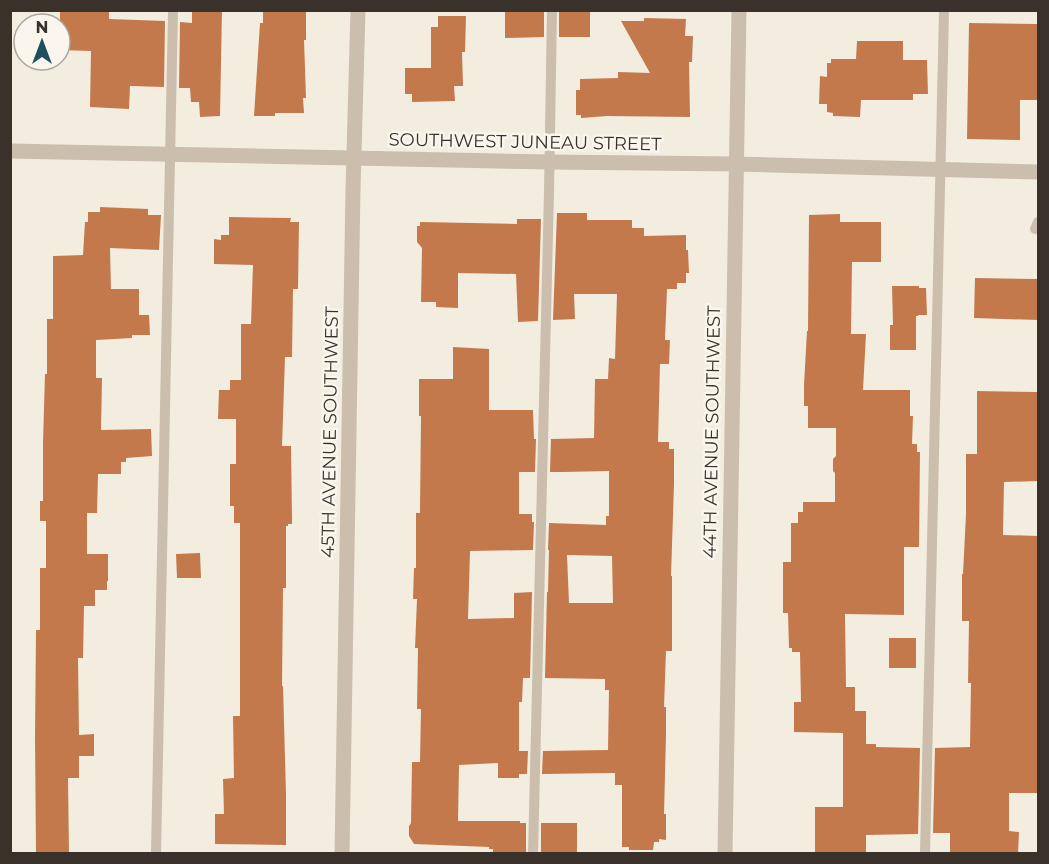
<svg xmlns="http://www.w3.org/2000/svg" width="1049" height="864" font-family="Montserrat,sans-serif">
<rect width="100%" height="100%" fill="#f3ede0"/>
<!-- building -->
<path fill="#c4794d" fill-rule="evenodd" d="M60,10H109V19L165,21L164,87L130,86L129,109L90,107L91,51L60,50Z
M192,10H222L220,116L200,117L199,102H191L190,88H179L180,22L192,23Z
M263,10H306V40H304L306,98H303L304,113H275V116H254L260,23H263Z
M590,10V37H559V11Z
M505,11H544V37L505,38Z
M438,16H466L465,52H462L463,86H454L455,101L412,102V94H405V68H431V27H438Z
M644,18L686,19L685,36H693L692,62H689L690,117L607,116L581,118V115H576V90H580V79L618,78V72L650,73L621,21H644Z
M969,23L1038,24V100H1020V140L967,139Z
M857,41H903V60H927L928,94H913V100H861L860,117L833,116V113L827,112V104H819L820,76L827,77V63H831V59H856Z
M100,207L148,209V215H161L159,250L110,248L111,289H139V315H149L150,335H132V338L96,340V378H102L101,430L151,429L152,456L126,458V462H121V474H98L97,513H87V554H108V581H107V590H95V606H84L83,658H78L79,735L94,734V756H79V778H68L69,854H36L35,737L36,630H40V568H46V521H40V501H43V443L45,374H47V319H53V256L83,255L85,222H88V212H100Z
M557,213H587V220H632V228H644V236L686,235V250H688L689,273H686V283H677V289H667L665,340H670L669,364H660L658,442H669V449H674V484L671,576H672V651H666L664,707H666V736L664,814H666V840L659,839V842H654L653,850H629V847H622V785H615V773L542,774L543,751L608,750L609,690H605V679L545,678L547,592H548L549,550H548L549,523L606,525V516H609V471L563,472H550L551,439L594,438L595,379H608L609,358L615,359L617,294H574L575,319L553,320ZM567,555L612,556L613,603H569Z
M840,214V222H881V262H852L851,334H866L863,390H910V416H913L912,444H917V452H920L919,547H904V615L845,614L846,687H855V711H866V744H876V747L920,748L918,834L866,835V853H815V807H843V733L794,732V702H801L800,652H792V648H789L788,613H783V562H791V523H798V512H803V502H835V473L833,471V459L836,456V428H808V406H804V385L807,331H808L809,215Z
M229,217L291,218L290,222H299L298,289H293L292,357H285L282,446H291L292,518V524H288V526H286V588H283L282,686H283L286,794V845L215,844V814H224L223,779L234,778L233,716H240V523H234V506H230V464H236V419H218L219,390H230V380H241V324H251L253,265L214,264V239L221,240V235H229Z
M517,219H541L538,321L518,322L516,274L458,273V308L436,307V302H421L422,248L417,242V226H420V222L517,224Z
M975,278L1038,279V320L974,318Z
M892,286H919V288H926L927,315H918V316H916V350H890V325H893Z
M453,347L489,349V410H533L534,439H536L535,472H519V514H532V522H534L533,550L470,551L468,619L514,618V593L532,592L530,678H523L522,702H519V751H528L527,774H519V778H498V763L459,765L458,821H520V823H526V852H522V854H493V849H489V847L414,844L409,836V826L411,823L412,762H420L421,709H417L418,648H415L417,599H413L414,568H416V513H420L421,416H419V379H453Z
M977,391L1038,392V481L1004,482L1003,535L1038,536V793H1009V831L1019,832L1018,854H950V833H933L935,748L970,747L971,683H968L969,621H962V574H963L966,514V454H977Z
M200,553L201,578H177L176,554Z
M889,638H916V668H889Z
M541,823H577V853L541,852Z"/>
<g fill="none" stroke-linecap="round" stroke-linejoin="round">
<!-- lane -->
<path stroke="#cbbeac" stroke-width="10" d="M1035,229L1038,222
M156,854L173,10
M533,854L549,192L552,10
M925,854L944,10"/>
<!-- street -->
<path stroke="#cbbeac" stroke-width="15" d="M10,151L549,162L736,164L1038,172
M342,854L353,189L358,10
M725,854L739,10"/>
</g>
<g text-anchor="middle" stroke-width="5" stroke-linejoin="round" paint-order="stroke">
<!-- street labels -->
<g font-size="18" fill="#3a312b" stroke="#faf6ed">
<text transform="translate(525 142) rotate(1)" y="6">SOUTHWEST JUNEAU STREET</text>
<text transform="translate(330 432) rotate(-89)" y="6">45TH AVENUE SOUTHWEST</text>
<text transform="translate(712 432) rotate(-89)" y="6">44TH AVENUE SOUTHWEST</text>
</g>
</g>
<!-- border -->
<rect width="1049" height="864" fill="none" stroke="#3a312b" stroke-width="24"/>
<!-- north arrow -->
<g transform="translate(42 42)"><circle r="28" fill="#faf6ed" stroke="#ada79f" stroke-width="1.5"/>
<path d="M0-4.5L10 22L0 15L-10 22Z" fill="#20505b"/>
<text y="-9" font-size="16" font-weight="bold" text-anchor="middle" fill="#3a312b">N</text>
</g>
</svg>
